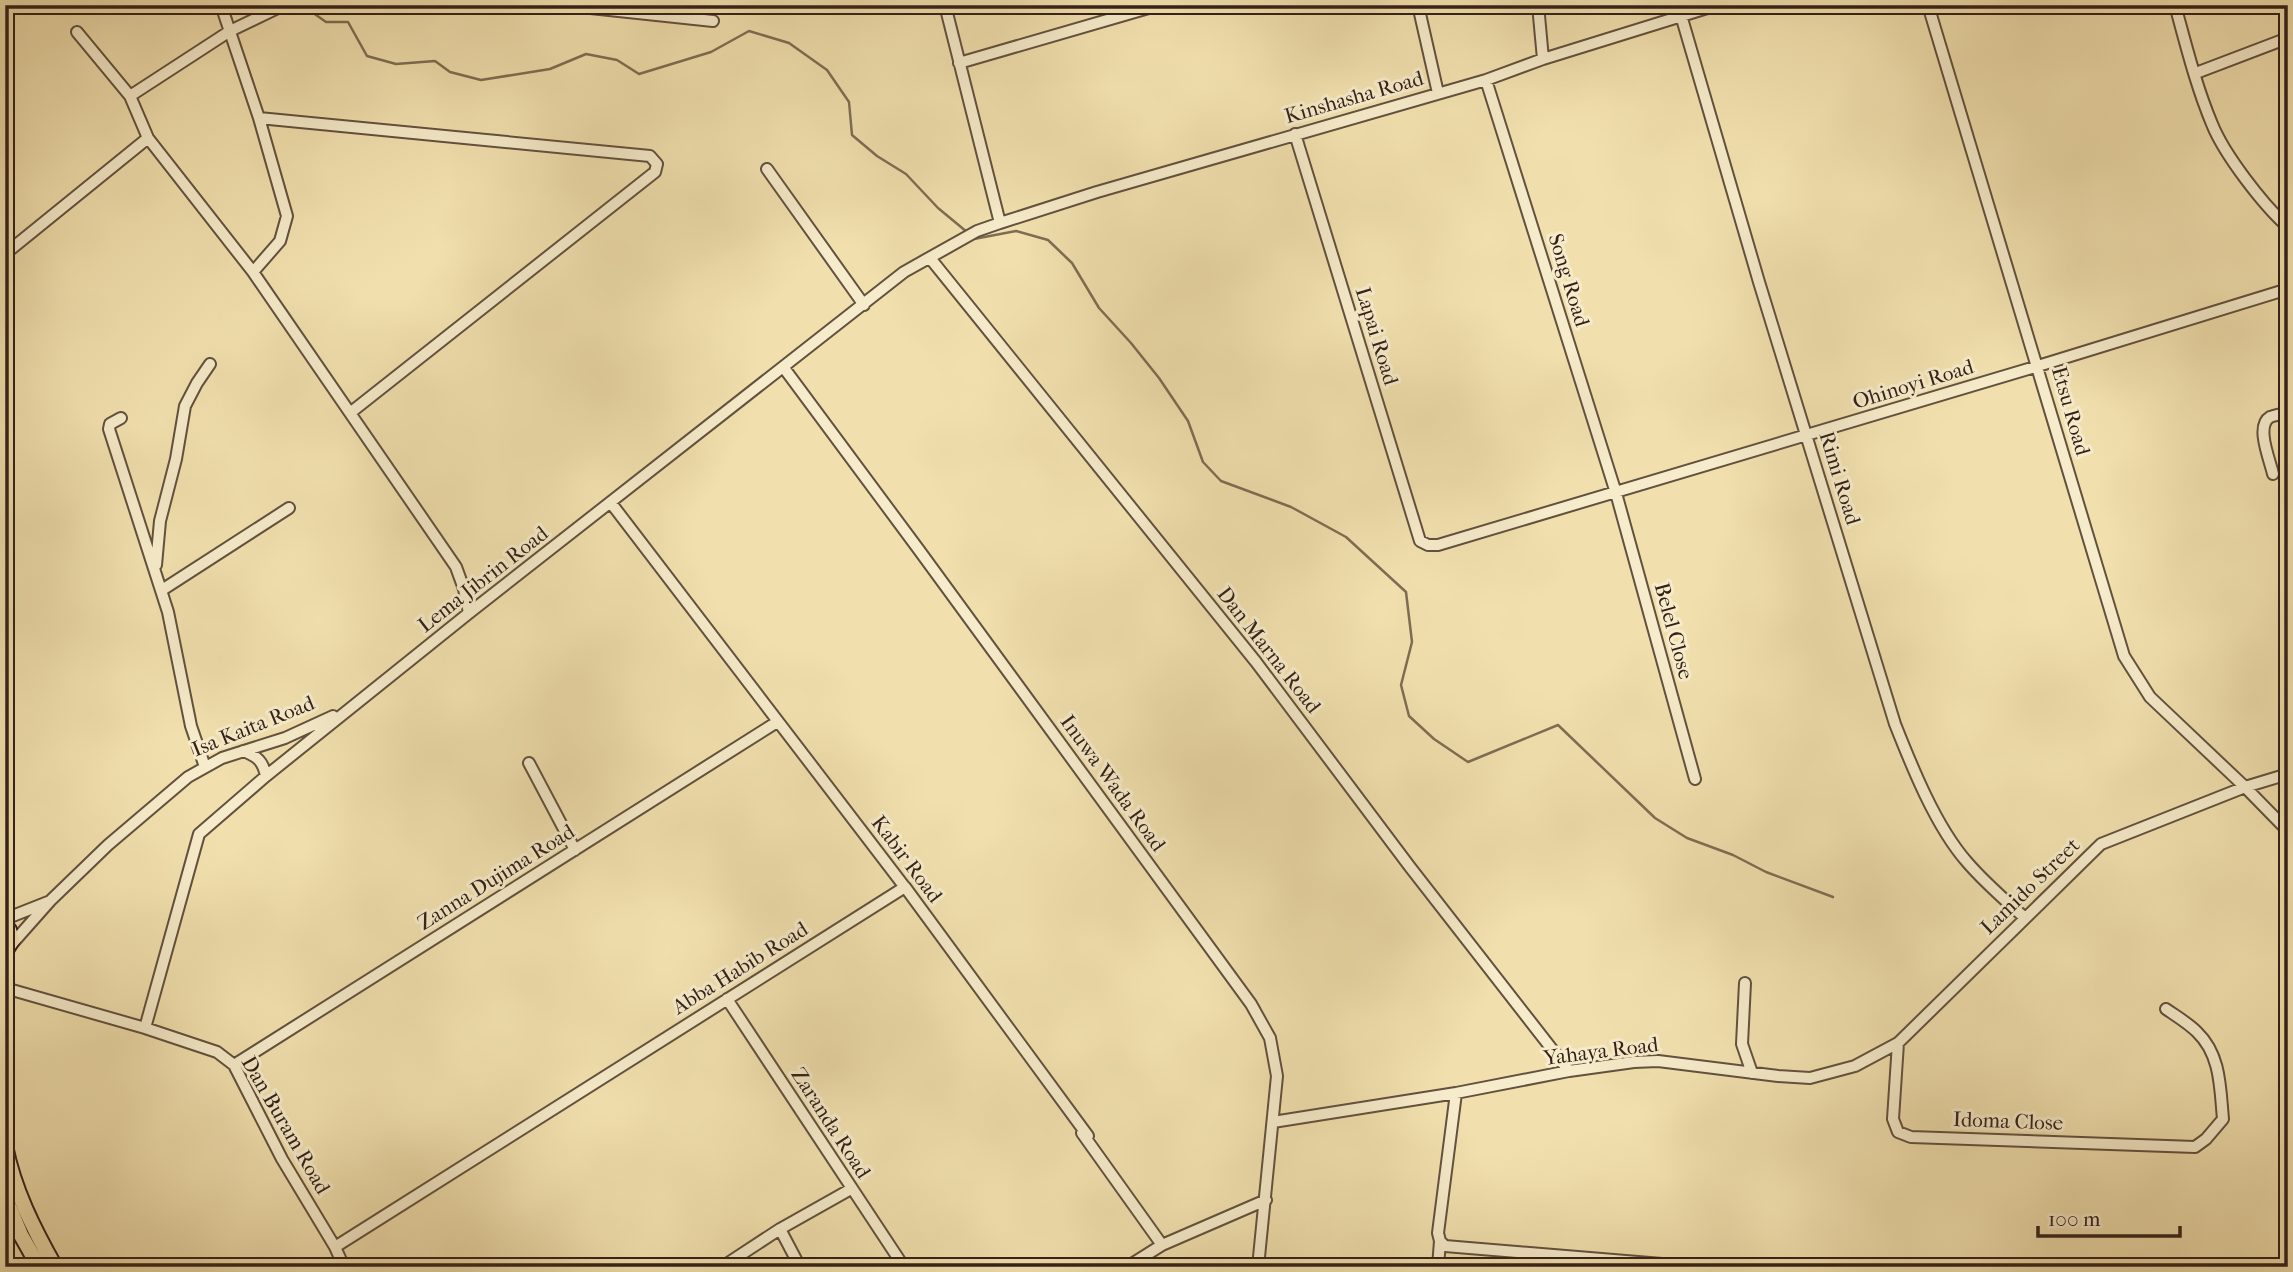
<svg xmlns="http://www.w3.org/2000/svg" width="2293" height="1272" font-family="'IM FELL French Canon',serif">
<rect width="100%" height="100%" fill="#f1e0ae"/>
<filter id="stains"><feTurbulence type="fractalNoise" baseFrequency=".00286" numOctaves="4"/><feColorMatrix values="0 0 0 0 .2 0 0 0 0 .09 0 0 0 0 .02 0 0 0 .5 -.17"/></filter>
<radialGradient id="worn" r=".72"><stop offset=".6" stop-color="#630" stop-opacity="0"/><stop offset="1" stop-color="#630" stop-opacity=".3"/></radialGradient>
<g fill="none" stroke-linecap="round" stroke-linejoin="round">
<!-- stream -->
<path stroke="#7e6d54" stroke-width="2.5" d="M302,5L326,22H348L367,56L396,64L435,61L450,72L481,80L550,69L586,54L617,60L639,74L711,52L749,31L789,43L827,70L849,102L852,135L877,156L906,174L938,208L967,232
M972,237L974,239L1016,231L1048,240L1072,263L1099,308L1131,343L1159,378L1188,421L1203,462L1221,481L1291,507L1346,537L1406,592L1412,642L1401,685L1409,716L1434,739L1468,762L1558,725L1655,818L1687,838L1733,855L1766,872L1833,897"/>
<!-- minor casing -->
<g stroke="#62513e" stroke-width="14">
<path id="minor" d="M221,5L259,118L287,216L280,241L253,272
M562,5L713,21
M1418,5L1438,93
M1538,5L1543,59
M1678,5L1759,282L1895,724C1912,767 1936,827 1967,862C1984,882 2005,900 2025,918
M1928,5L2124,656L2150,697L2245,787L2288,831
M2175,5C2186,45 2196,86 2212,124C2224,154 2263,205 2288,227
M77,32L130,96L148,138L253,272L456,567L464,589L469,613
M959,63L1159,5
M2196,73L2288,38
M1486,80L1616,493L1695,779
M130,96L230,31L284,5
M259,118L650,156L657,164L655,172L350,413
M1295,134L1420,541L1428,545H1438L2038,366L2288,289
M767,169L864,305
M1000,223L1097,192L1486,80L1543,59L1717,5
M5,254L148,138
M930,258L1256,662L1410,867L1569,1071
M5,329V342
M784,368L919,550L1251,1004L1270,1038L1277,1076L1258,1267
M121,418L110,424L109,429L168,612L191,726L205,767
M2273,474C2270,460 2255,426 2270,417C2275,415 2283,414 2288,412
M611,503L907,890
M156,565L160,521L176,459L185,406L197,383L210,364
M162,590L289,508
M243,751C257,756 263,761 266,776
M529,763L575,850
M5,919L48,902
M11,945L50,901L108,845L188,777L222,758L285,738L333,716
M1745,983L1742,1044L1752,1073
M5,988L145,1028L217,1052L234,1065L282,1159L335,1247L344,1267
M727,999L904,1267
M145,1028L199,834L266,776L469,613L904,272L977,231L1000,223L945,5
M1898,1043L1893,1119L1898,1132L1911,1137L2195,1147L2206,1139L2223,1119C2220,1088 2221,1055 2197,1032C2188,1023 2176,1016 2166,1009
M234,1065L777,722
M1273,1122L1456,1093L1569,1071L1634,1062L1658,1061L1778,1076L1810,1078L1855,1066L1898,1043L2101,844L2245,787L2288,774
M1082,1133L1162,1245
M780,1229L800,1267
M1440,1241L1445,1246L1698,1267
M335,1247L905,887L1088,1136
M722,1267L780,1229L851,1189
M1127,1267L1162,1245L1266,1200
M1438,1267L1440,1241L1438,1233L1456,1093"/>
</g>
<!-- major casing -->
<g stroke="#332119" stroke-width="18">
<path id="major" d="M5,926L9,930L12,940L5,952
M5,1146C14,1190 33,1228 55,1267
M5,1197L21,1235L39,1267"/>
</g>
<!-- minor -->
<use href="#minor" stroke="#f6ebca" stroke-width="10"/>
<!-- major -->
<use href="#major" stroke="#f1e0ae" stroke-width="14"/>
</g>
<g text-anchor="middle" stroke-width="6" stroke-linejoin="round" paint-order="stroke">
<!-- street labels -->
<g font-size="21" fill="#332119" stroke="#f6ebca">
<text transform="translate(1354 97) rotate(-16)" y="7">Kinshasha Road</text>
<text transform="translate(1569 280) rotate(73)" y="7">Song Road</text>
<text transform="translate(1377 336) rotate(73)" y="7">Lapai Road</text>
<text transform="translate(1913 384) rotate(-17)" y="7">Ohinoyi Road</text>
<text transform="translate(2071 411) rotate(74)" y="7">Etsu Road</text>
<text transform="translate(1840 478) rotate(73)" y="7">Rimi Road</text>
<text transform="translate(483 579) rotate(-38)" y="7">Lema Jibrin Road</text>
<text transform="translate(1674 631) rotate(75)" y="7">Belel Close</text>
<text transform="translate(1269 650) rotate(52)" y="7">Dan Marna Road</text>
<text transform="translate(253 726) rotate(-22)" y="7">Isa Kaita Road</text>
<text transform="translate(1113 783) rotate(54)" y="7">Inuwa Wada Road</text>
<text transform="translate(907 859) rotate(53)" y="7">Kabir Road</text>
<text transform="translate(496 877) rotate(-32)" y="7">Zanna Dujima Road</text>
<text transform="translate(2030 886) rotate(-44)" y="7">Lamido Street</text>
<text transform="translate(740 968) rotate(-32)" y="7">Abba Habib Road</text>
<text transform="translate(1601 1051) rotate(-7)" y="7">Yahaya Road</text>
<text transform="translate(2008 1121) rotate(2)" y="7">Idoma Close</text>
<text transform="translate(831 1123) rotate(57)" y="7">Zaranda Road</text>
<text transform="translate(286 1125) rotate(60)" y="7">Dan Buram Road</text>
</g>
</g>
<!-- margin -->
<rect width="2293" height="1272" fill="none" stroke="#f1e0ae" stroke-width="28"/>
<rect x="7" y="7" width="2279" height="1258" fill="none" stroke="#332119" stroke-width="3.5"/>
<rect x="14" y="14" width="2265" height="1244" fill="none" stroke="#332119" stroke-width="2"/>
<!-- scale -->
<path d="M2038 1226v10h142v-10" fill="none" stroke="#332119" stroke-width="3.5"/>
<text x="2048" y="1226" font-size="21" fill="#332119" stroke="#f6ebca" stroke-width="5" paint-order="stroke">100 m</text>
<rect width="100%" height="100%" filter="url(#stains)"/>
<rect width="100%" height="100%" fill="url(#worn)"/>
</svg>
